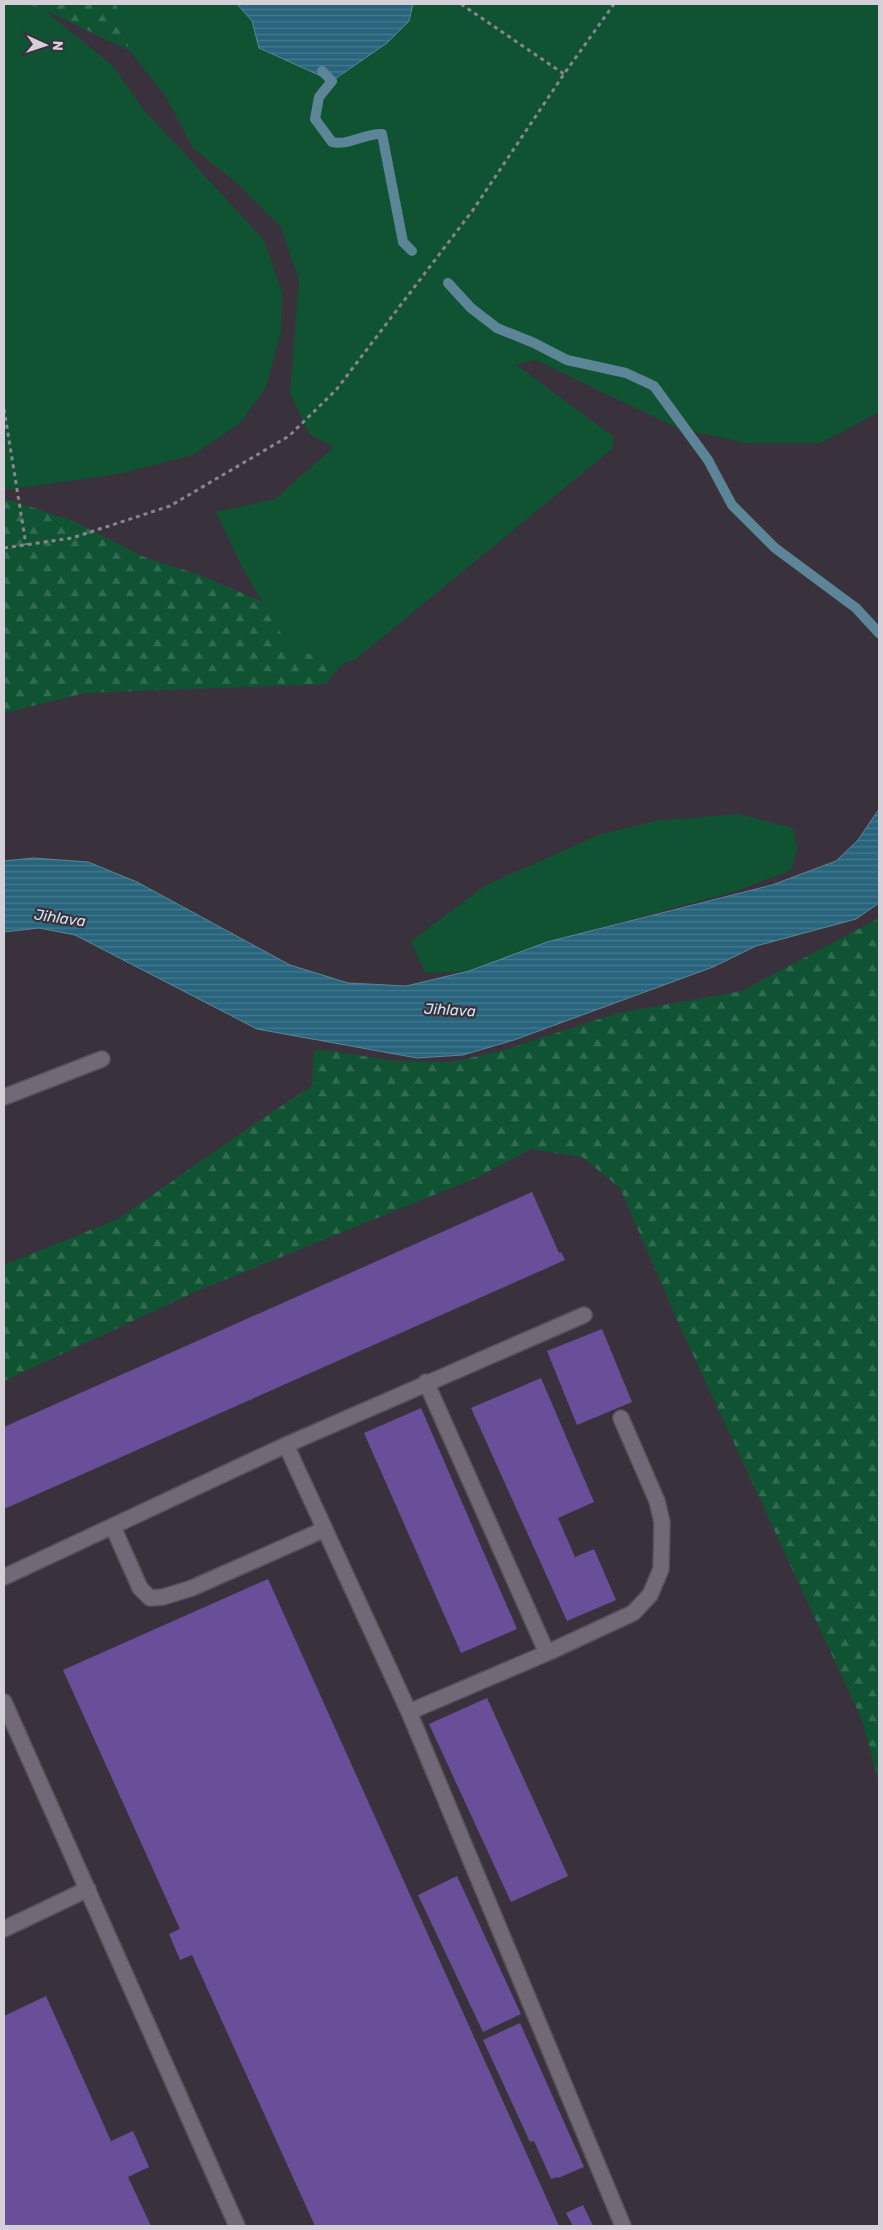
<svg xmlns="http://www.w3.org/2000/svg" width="883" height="2230" font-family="Rubik,sans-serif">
<defs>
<pattern id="forest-firs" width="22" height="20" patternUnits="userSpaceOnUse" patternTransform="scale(1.25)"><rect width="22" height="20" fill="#0f5333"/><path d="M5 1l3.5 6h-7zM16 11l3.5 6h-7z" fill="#316b50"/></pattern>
<pattern id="water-rules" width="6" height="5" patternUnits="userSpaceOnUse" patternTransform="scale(1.25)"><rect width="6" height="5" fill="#28657c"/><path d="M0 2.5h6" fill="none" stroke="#467a8e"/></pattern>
</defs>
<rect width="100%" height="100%" fill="#39323d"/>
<!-- grass -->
<path fill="#0f5333" d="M4,4H27L43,9L113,66L144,110L264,240L282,293L281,332L265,389L239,424L193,455L118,474L4,490Z
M116,4H237L252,21L259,48L332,81L387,43L409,21L412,4H879V412L821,443H746L677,428L536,360L515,364L614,437L612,449L356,659L338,666L287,644L242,567L216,512L275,499L334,447L310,435L290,393L299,281L281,227L238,184L193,148L167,99L130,51Z
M739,814L793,828L797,848L791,870L734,892L547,942L469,971L425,973L411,941L488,884L599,835L655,821Z"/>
<!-- forest -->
<path fill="url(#forest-firs)" d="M27,4H116L130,51L43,9Z
M4,498L73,521L146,558L197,574L263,602L287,644L337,666L341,665L326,684L85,693L4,713Z
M879,918V1784L862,1720L678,1322L620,1188L582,1157L531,1149L478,1177L197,1291L4,1381V1265L118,1219L250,1127L312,1086L314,1050L332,1051L394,1061L452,1062L501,1051L618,1013L742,991Z"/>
<!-- water -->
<path fill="url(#water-rules)" stroke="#5c8597" d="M237,4H413L409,21L387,43L332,81L259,48L252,21Z
M879,809V903L856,919L756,946L713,967L514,1040L463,1055L417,1058L257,1029L75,935L39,928L4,932V861L33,858L88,862L137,882L290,965L348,983L406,986L469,971L547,942L772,885L836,861L858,840Z"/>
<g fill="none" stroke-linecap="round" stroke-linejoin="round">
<!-- stream -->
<path stroke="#5c8597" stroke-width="10" d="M322,71L332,81L319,97L315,119L332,142C349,146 364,133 382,134L403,242L412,251
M448,283L471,308L497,328L534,343L567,360L626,373L654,386L708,460L732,505L775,548L856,608L879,633"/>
</g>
<!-- building -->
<path fill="#694f9a" d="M532,1192L559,1253L561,1252L565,1260L4,1509V1427Z
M602,1329L632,1402L577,1425L547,1351Z
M541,1378L594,1502L558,1518L575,1557L594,1549L616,1600L567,1621L471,1408Z
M421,1408L517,1629L461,1653L364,1433Z
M268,1579L559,2226H315L192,1955L180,1960L169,1934L180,1929L63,1670Z
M487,1698L568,1876L511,1902L429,1724Z
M457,1876L521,2014L483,2032L418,1895Z
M46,1996L111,2141L133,2131L149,2167L128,2177L151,2226H4V2016Z
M520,2023L584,2167L558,2178L557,2177L551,2179L534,2141L530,2142L483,2040Z
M583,2205L593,2226H573L566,2213Z"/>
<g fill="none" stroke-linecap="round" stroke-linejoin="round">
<!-- service casing -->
<g stroke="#56515a" stroke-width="18">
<path id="service" d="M4,1097L102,1059
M286,1445L584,1315
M113,1527L140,1588L150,1598L163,1597L192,1588L323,1530
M4,1577L286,1445L409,1712L623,2226
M547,1653L633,1613L650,1595L661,1569L662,1522L657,1501L621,1418
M4,1702L237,2226
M409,1712L547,1653L426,1382
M4,1929L88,1889"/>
</g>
<!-- path -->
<path stroke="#8a848d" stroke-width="3" stroke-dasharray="4 4" stroke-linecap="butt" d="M461,4L564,74
M4,409L26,545
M4,548L72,538L170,506L289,436L336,390L473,210L564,74L614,4"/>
<!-- service -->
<use href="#service" stroke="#716a76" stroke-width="15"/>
</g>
<g text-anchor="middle" stroke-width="4.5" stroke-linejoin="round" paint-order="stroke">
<!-- water labels -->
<g font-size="15" font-style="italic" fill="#cee7f2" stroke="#39323d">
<text transform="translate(60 918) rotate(8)" y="5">Jihlava</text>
<text transform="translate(450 1010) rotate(3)" y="5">Jihlava</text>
</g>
</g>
<!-- border -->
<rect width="883" height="2230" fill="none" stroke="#d5d0d7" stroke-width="10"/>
<!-- north arrow -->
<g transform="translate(45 45) rotate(93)" stroke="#39323d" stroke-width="4" paint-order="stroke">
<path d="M0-4L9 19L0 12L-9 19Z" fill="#d5d0d7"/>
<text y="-8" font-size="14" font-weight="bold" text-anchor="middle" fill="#d5d0d7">N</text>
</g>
</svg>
